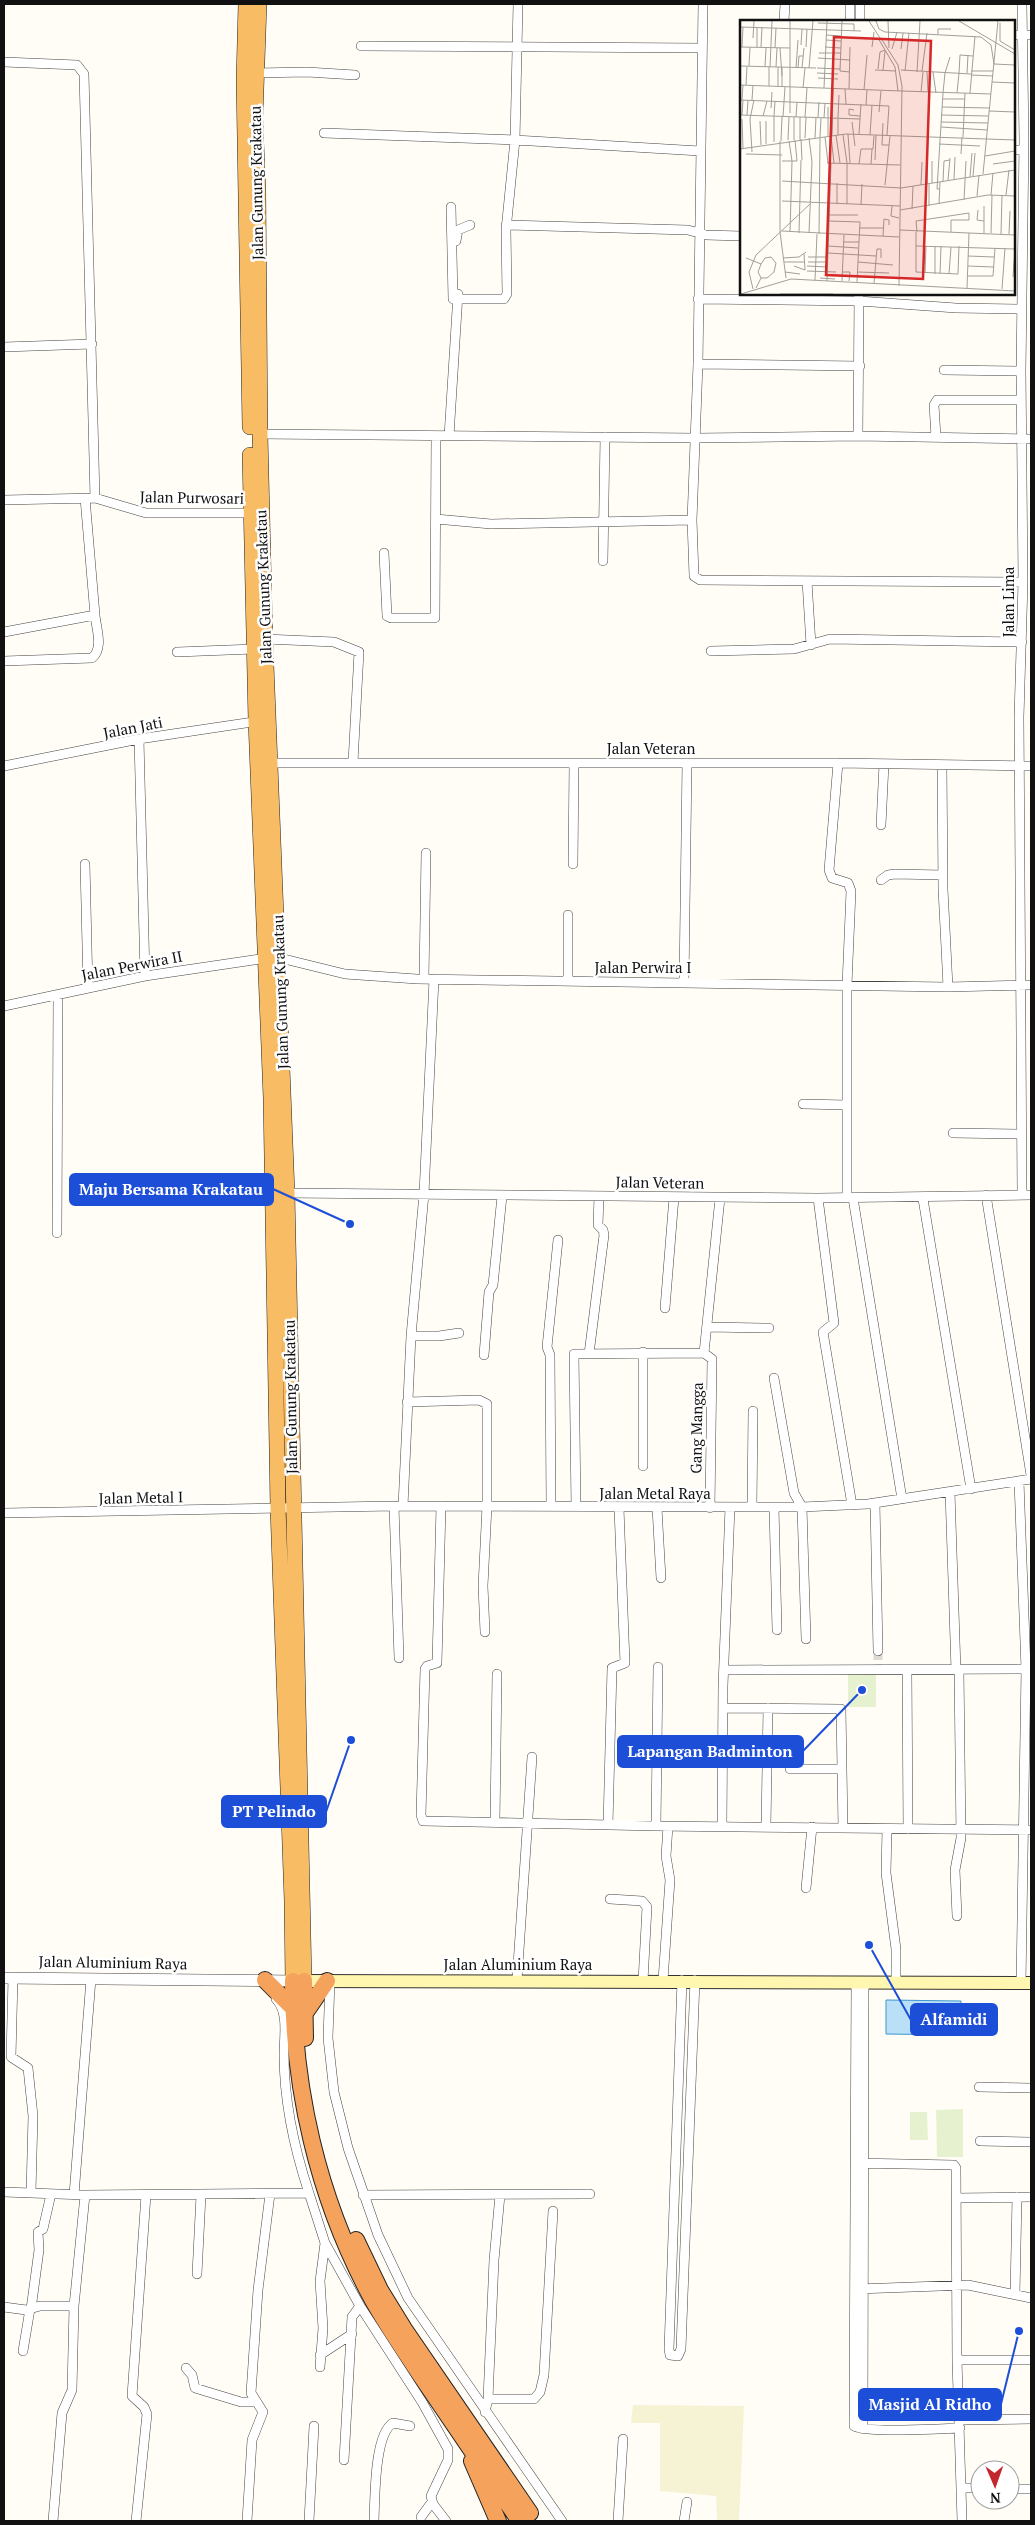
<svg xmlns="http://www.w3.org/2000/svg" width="1035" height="2525" font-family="'PT Serif',serif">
<rect width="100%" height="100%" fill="#fffdf5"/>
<!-- farmland -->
<path fill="#f6f3d4" d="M633,2405L744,2406L739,2521H717L716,2496L660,2491V2423H631Z"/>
<!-- pitch -->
<path fill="#e6f2cf" d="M848,1673H876V1707H848Z
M963,2109V2157H937L936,2110Z
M910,2112H927L928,2140H910Z"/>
<!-- water -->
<path fill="#b9e0f7" stroke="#3f96cf" d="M886,2000L961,2001V2035L886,2034Z"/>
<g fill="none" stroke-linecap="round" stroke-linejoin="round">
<!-- minor-tunnel -->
<path stroke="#dbdad3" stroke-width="9" stroke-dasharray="9 4.5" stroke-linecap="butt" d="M878,1651V1666"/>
<!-- minor casing -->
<g stroke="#444" stroke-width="10">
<path id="minor" d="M703,4L698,364L692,520L694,576L700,580L1023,582
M850,4V21
M784,21L785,4
M860,21V4
M1014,35H1031
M361,46L702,48
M4,62L77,65L84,74L95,498
M256,73L307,72L355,75
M324,133L515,140L700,151
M1014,150H1024
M451,207L453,299H504L507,294L506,230L515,140L518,4
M506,225L688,230L706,235L741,236
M456,241L458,230L470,225
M698,299L859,301L956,308L1022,309
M4,347L92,344
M698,364L860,366
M944,370L1021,371
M260,434L696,438L858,436L1031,439
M449,436L458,294
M858,436L859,294
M936,437L934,405L937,400H1021
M4,500L95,498L146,513H256
M436,519L491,524L692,520
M384,553L387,616L391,618H435L436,436
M603,561L605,437
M807,581L811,645
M4,632L95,615L85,498
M265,639L334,642L359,652L353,762
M711,651L794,649L830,639L1022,642
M177,652L254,649
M4,661L92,658C104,648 96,628 95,615
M139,739L145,976
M270,763H838L1031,766
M838,763L829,870L832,878L848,883L851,891L847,985V1198
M942,765L943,889L948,987
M4,766L139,739L259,721
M881,825L884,764
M85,864L88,988
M573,864L574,763
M881,880L888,875L895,874L943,875
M424,979L426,853
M568,981V915
M684,982L687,763
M4,1006L145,976L267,958H280L345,974L417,979L948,987L1031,985
M803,1104L847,1105
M953,1133L1021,1134
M287,1193L818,1198L1031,1195
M986,1195L1031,1475
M1022,1195L1019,717L1023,582L1021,371L1024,141L1022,4
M818,1198L834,1323L823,1332L852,1505
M853,1198L902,1499
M923,1199L971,1489
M57,1233L58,995
M665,1308L674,1197
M707,1327L769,1328
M411,1336H439L459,1333
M643,1352V1466
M704,1353L712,1359L710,1508
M704,1353L720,1198
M589,1354L604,1235L603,1230L598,1225L599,1196
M484,1355L489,1292L493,1285L502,1196
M774,1378L794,1493L802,1507L806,1639
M407,1402L479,1400L487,1404V1506L483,1586L485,1632
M1019,1481L1026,1669L1021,1983
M950,1492L956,1670
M875,1503L878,1651
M394,1506L399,1658
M403,1506L411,1336L424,1194L434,979
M441,1506L437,1663L427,1666L425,1669L421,1815L423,1821L656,1826L1031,1830
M551,1506L550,1355L547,1347L558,1240
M576,1507L574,1354L704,1353
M752,1507L753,1411
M774,1507L777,1630
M657,1508L661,1578
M4,1513L394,1506L802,1507L868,1504L1031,1479
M725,1670L1030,1669
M907,1671L908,1829
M724,1708L841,1709L842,1769H790
M842,1769L843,1828
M495,1822L497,1674
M608,1825L612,1668L625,1663L619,1508
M656,1826L658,1667
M722,1826L723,1686L730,1507
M766,1826L768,1708
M887,1829L886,1873L896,1949V1982
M806,1888L812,1827
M610,1899L642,1901L647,1907L643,1981
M957,1916L955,1870L961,1838L959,1670
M13,1978L11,2057L28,2068L33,2116L31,2192
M517,1980L532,1757
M663,1980L670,1880L666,1856L668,1826
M682,1980L669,2349L670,2355L678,2356L681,2349L695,1980
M330,1981L328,2038L334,2092L348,2148L378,2235L408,2298L562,2521
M856,1982L854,2426C861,2433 944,2429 960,2428
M276,1999C289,2012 284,2037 284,2054C284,2102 294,2148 309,2193
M979,2087L1031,2088
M980,2141L1031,2142
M855,2163L954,2165L956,2168L957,2360L962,2521
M4,2192L85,2195L309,2193L325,2243L360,2306L422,2402L448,2449V2460L431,2496L433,2504L446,2521
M74,2195L91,1979
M363,2195L590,2194
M956,2198L1031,2197
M197,2274L201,2195
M857,2289L968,2285L1031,2298
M1015,2294L1017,2197
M4,2307L26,2310L40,2306H74
M31,2309L39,2250L38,2232L43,2229L51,2194
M23,2351L30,2309
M320,2355L352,2334
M957,2360H1031
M320,2367L323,2328L320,2281L325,2243
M186,2368L192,2375L195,2388L241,2402H255
M488,2399L494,2260L500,2195
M485,2412L488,2399H534L540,2392L544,2375L553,2211
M961,2420L1031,2419
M863,2429L864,1982
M344,2460L352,2317L360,2306
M962,2488H980
M1010,2489H1031
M421,2517L432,2502
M53,2521L62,2413L72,2390L74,2306L85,2195
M136,2521L147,2414L144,2407L132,2396L146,2195
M247,2521L252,2440L263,2412L251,2393L258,2290L270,2194
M309,2521L314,2426
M374,2521C375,2500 374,2434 393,2423L410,2426
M618,2521L623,2439
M684,2521L687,2502"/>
</g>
<!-- tertiary casing -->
<g stroke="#444" stroke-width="12">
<path id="tertiary" d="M4,1978L293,1981"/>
</g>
<!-- secondary casing -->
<g stroke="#333" stroke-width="14">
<path id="secondary" d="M296,1981L1031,1983"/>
</g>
<!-- trunk casing -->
<g stroke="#222" stroke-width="16">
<path id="trunk" d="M246,4L244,80L250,427
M259,4L255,118L258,191L260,434L265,639L287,1193L304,1981
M250,455L256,721L271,1098L278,1508L292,1901L293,1981"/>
</g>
<!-- motorway casing -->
<g stroke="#222" stroke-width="18">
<path id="motorway" d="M265,1980L293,2008
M293,1981C293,2089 318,2197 369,2293C383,2320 401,2345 417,2370C451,2420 485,2470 519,2520
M304,1981L305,2038
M305,2013L327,1981
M356,2240L380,2290L404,2329L530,2513
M472,2461L498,2521"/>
</g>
<!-- minor -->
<use href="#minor" stroke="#fff" stroke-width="9"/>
<!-- tertiary -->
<use href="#tertiary" stroke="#fff" stroke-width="11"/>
<!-- secondary -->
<use href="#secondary" stroke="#fff6b0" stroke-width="12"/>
<!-- trunk -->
<use href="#trunk" stroke="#f7bc64" stroke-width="15"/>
<!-- motorway -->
<use href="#motorway" stroke="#f5a25d" stroke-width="16"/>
</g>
<g text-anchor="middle" stroke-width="5" stroke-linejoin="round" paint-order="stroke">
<!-- street labels -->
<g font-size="15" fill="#111" stroke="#fff">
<text transform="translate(257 183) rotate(-91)" y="5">Jalan Gunung Krakatau</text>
<text transform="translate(192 498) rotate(1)" y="5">Jalan Purwosari</text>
<text transform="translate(264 587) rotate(-92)" y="5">Jalan Gunung Krakatau</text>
<text transform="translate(1009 602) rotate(-90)" y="5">Jalan Lima</text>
<text transform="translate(133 728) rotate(-11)" y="5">Jalan Jati</text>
<text x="651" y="754">Jalan Veteran</text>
<text transform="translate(132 966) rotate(-11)" y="5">Jalan Perwira II</text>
<text x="643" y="973">Jalan Perwira I</text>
<text transform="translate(281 992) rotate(-92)" y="5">Jalan Gunung Krakatau</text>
<text transform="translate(660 1183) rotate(1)" y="5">Jalan Veteran</text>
<text transform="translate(291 1397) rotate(-91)" y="5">Jalan Gunung Krakatau</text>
<text transform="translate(697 1428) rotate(-89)" y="5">Gang Mangga</text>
<text x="655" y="1499">Jalan Metal Raya</text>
<text transform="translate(141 1498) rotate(-1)" y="5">Jalan Metal I</text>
<text transform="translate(113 1963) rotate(1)" y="5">Jalan Aluminium Raya</text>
<text x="518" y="1970">Jalan Aluminium Raya</text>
</g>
</g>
<!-- overview -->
<g transform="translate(740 20)">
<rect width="275" height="275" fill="#fffdf5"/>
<path fill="none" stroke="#a09f9a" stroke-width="1" d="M102,1L100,51L110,52M129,1L140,18M136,1L139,9L145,12L241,17L251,25L254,44L275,45M148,1L149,28M219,1L275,34M78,3L114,4V11M260,3V21L275,30M0,7L121,11M198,14V9H211M86,15L101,16M13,18L14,1M138,18L155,47L158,71M86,20L101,21M142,20L158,45L162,66L159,266M61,25L62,9M0,27L50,28M2,27L3,7M17,27V7M21,27L22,7M66,27L67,9M85,27L101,28M132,27L134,12M35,28L36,8M40,28L42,56M152,29L157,12M161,29L163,13M79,33H101M78,38L110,40M0,46L76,48M9,46L10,27M25,47L26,28M29,47V66M30,47L32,1M36,47L37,28M56,48L58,20M58,48L59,36H63M62,48L64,28M69,48L73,1M77,48L100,49M138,49L140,32L145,30M135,50L156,51M143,50L145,31M161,50L231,54M165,51L169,13M182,51L187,13M231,51H253M177,52L180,1M187,52L188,72M193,52L196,73M77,53L98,54M205,53L210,37M219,53L220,35L233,36M227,53L228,35M231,55L253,56M78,58L98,59M252,62L275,63M0,65L162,71M6,65L7,47M38,66V47M42,67V47M63,68L65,48M84,68L87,1M105,69L106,84M109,69L110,27M124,70L127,35M162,71L251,74M181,72L183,52M203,73L205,53M217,73L219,53M230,73L235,16M203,79H225M0,80L149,86L147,115M2,80L3,65M12,80L13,65M126,85L127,70M202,87L249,88M31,88L32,72M114,90L109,89V95L120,96M249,91L275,92M139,92L141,71M50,93V1M0,95L120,99M2,95L3,80M7,95L8,80M201,95L248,96M23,96L27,81M34,96L35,81M43,97L45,67M56,97L57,82M65,97L67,68M78,97L79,82M84,98L85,83M98,98L99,75M2,99L3,129M20,101L21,125M26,101V124M112,102L115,126M201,102L248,103M143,103L142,125H149M201,107L247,110M108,114L110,143M119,114L121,84M96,115L100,143M98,115V99M103,115L107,143M130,115L132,85M88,116V87M91,116L94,143M92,116L93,69M80,117L81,98M85,117L88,143M223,117L225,73M65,118L66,97M69,118L72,142L69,213M75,118L76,97M61,119L62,140M48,120L49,97M54,120V97M60,120V97M40,121V212L46,258M41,121L42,97M49,121L52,141L50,212M34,122V96M199,124L240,126M0,129L106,114L275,120M121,129H133L134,116M12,132L10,99L14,80M6,134L42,135M221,134L222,117M245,136L275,131M135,140L136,115M42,141H57L55,120M87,143L160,145M119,144L121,129M131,144L132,129M253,144L275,141M243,154L258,1M233,156L235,133M230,157L232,133M208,160L210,138M214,160L215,137M42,161L161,168L275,150M203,161L204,141L210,140M192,163V141M187,164V142M145,165L150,116M181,165L182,142M200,169H197L203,73M251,175L253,153M266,175L269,150M237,176L239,155M224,180L226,141M42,181L160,186M97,184V163M107,184V143M199,184L200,162M121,185L122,164M152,186L151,196L159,198M189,186V164M244,186V213M172,189L173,166M160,190L248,175L275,176M238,190L237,200L244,201M89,195H118M89,201L120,202L117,262M120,208H143M160,210L275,215M42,211L159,217M176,212V252L218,254L219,226M177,212L176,201L229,193V200H211V212M59,213L61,140M251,213L252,175M79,214L80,118M261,214L262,175M269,214L270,191M143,216L144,199L149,200V205M103,222H119M88,226L118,228M176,226L275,229M195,226V254M88,233L136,236M228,236L254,237M68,237H87M6,238L21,244L25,238L31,237M43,238L59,237L66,232M44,242H65M68,242H87M118,242L153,245M21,244L18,252L21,258M54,246L65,250L64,234M67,246L87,247M228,246L254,247M67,251L96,252M45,252L60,254M102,252H110L109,261M117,252L149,253M185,253L186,226M200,254L201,226M209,254L211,227M228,256H253L255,228M273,257L275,229M80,258L95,259M75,260L77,214M87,261L91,143M102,261L104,215M134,263L137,229H141V238M16,268L21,258H27L34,252L36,243L31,237M227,268L229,213M13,269L9,252L16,235L70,184M262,269L265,228M1,274L51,259L275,271M40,274H93"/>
<path fill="#d62828" fill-opacity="0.15" stroke="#d62828" stroke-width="2.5" d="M94,17L191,21L183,259L86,255Z"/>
<rect width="275" height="275" fill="none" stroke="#111" stroke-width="2.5"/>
</g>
<!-- callouts -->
<path fill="none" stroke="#1d4ed8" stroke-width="2" d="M350 1224L273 1189M862 1690L803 1751M351 1740L326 1812M869 1945L911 2020M1019 2331L1001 2404"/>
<g fill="#1d4ed8" stroke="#fff" stroke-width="2">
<circle cx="350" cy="1224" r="5"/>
<circle cx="862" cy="1690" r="5"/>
<circle cx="351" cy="1740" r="5"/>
<circle cx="869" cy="1945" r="5"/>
<circle cx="1019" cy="2331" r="5"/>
</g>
<g fill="#1d4ed8" stroke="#1d4ed8" stroke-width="2">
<rect x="70" y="1174" width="203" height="31" rx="5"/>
<rect x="618" y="1736" width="185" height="31" rx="5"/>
<rect x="222" y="1796" width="104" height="31" rx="5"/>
<rect x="911" y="2004" width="86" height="31" rx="5"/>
<rect x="859" y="2389" width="142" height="31" rx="5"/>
</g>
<g font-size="16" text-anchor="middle" font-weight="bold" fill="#fff">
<text x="171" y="1195">Maju Bersama Krakatau</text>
<text x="710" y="1757">Lapangan Badminton</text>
<text x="274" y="1817">PT Pelindo</text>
<text x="954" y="2025">Alfamidi</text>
<text x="930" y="2410">Masjid Al Ridho</text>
</g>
<!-- border -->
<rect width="1035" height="2525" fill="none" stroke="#111111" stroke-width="10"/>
<!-- north arrow -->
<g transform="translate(995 2485) rotate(178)"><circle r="24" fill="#ffffff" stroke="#a0a0a0"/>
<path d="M0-4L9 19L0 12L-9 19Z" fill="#c4262e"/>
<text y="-8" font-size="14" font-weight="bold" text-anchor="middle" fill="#111111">N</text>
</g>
</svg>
